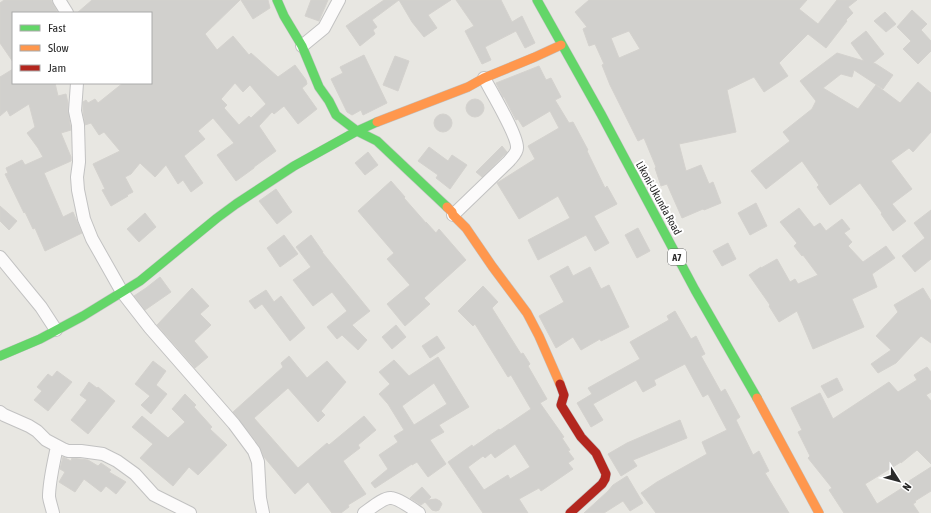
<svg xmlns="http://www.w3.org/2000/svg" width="931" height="513" font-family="'Asap Condensed',sans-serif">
<rect width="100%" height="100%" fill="#e8e7e2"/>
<!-- building -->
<path fill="#d1d0cd" stroke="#d4d2ce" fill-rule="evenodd" d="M4,0H51L58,13H13V62L0,43V3Z
M92,0H240L205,34L217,50L233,36L249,55L251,53L278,77L295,65L306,80L307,84L302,88L317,109L298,124L284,106L274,114L272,112L259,126L276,151L254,167V168L236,181L217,155L234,143L213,118L198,131L205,139L184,156L203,183L191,192L183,180L178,184L166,165L155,177L140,163L131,174L125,177L133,192L127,195L128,196L111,206L102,190L105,189L93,164L120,151L104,132L99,135L91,123L85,125L83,110V102L86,100L88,103L95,99L98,103L123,83H151V13H77ZM235,83L243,92L250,85L266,104L251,118L249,116L239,125L224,108L227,105L221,99Z
M241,0H268L270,8L253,19Z
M311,0H328L319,21L305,16Z
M384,0H451L428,15L437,28L424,37L412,22L399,0L372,20L377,27L373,30L375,34L360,46L346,26Z
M456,0H501L512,22L522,16L535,43L525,48L516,31L485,47L491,60L482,64L465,31L474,26Z
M589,0H807L799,9L818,24L837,0H857L848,7L853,13L846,20L847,21L826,48L808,34L779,63L788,76L764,92L754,77L727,90L736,132L679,144L686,171L701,165L709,184L713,182L721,203L704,210L703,209L682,218L667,184L661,186L655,168L656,167L644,138L638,141L610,85L602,65L604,64L595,44L589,46L583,29L587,27L575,12ZM629,31L640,49L619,58L611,38Z
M912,10L927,24L921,30L931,41V51L918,64L903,49L911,41L897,27Z
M885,12L896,24L886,32L874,21Z
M866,31L884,54L873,63L876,64L893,75L883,89L854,70L852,77L841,74L823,88L858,109L876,85L900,103L918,82L931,93V132L913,152L909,148L891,161L912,189L892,204L906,221L893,231L881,214L882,213L860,183L830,205L817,187L819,185L802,161L766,189L751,171L790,141L783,132L812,109L816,101L800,81L837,53L864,61L851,43Z
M364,55L387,103L363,115L361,110L352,115L347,112L331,79L343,73L340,67Z
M395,56L409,61L398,91L383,85Z
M539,66L546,80L551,78L561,97L555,100L569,123L573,122L588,150L587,151L605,188L607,186L617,204L594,216L609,243L595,251L586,235L538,260L528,240L570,218L558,196L519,219L497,183L535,159L528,146L559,128L550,111L523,127L518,119L516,120L504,97H503L496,83Z
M13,69V83H55L58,96L66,94L68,103V112L71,130L61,133L71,157V161L44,173L63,217L73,212L82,233L45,251L35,228L33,229L25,212L24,213L5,174L8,173L6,168L22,160L25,165L43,157L38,148L27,133L35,127L29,104L10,116L7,110L0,116V77Z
M466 108a9 9 0 1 1 18 0a9 9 0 1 1-18 0Z
M434 123a9 9 0 1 1 18 0a9 9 0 1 1-18 0Z
M502,146L507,152L482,177L476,172Z
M429,147L448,161L452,155L467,165L450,189L436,178L438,175L418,161Z
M368,152L378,165L365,175L355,163Z
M391,181L405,197L404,198L426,223V222L436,233L439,229L466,260L424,298L430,304L405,326L387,304L410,285L387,259L394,253L358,211Z
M276,189L292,212L277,224L259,201Z
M756,203L767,226L750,235L738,213Z
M0,206L17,221L9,230L0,221Z
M799,208L814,227L820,223L826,231L842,219L850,229L844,233L852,242L848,246L863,262L886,246L895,258L872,274L877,287L852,299L864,327L813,349L797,311L779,322L769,306L770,305L749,275L761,267V268L777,259L790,282L795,279L798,284L818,275L803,255L802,256L794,246L797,243L780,222Z
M931,210V259L915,272L902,256L925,238L914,223Z
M145,213L156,227L139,242L127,229Z
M638,228L650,251L637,258L625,235Z
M284,235L298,254L280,267L267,248Z
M311,235L323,252H322L370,311L352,325L367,340L358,350L342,335L337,339L327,327L347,311L332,292L313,306L293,280L311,267L296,247Z
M728,243L736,259L722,266L713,251Z
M568,266L573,276L590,267L601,289L609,285L629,327L601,341L600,339L581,350L573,337L556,348L539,316L564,302L550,276Z
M160,277L171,292L145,310L134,296L146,288Z
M483,286L498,302L492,308L521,354L523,353L530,364L528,366L547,399L540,403L564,437L562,438L570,450L568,451L574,459L568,463L573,469L541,491L539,488L519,499L528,513H483L448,462L472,445L473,447L499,429L500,430L531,409L511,375L508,377L475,324L473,326L458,311ZM515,444L530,467L510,479L508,475L484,490L468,467L483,456L485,458L491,453L495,458Z
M192,288L209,306L200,314L211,325L194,341L208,357L195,368L157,325Z
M923,288L931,301V343L921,336L896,363L878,373L871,364L891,350L876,336L898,312L894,305Z
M266,290L274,302L281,296L305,328L290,341L262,304L255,309L249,301Z
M675,311L691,339L696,336L705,354L701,356L721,392L725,389L740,417L736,420L753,455L759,451L769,471L765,473L789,513H656L641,493L657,482L707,454L702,442L727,430L708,394L703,397L685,364L654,380L656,385L643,392L636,380L593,404L603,420L591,427L577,403L592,394L588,388L640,359L630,342L669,320L667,316Z
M396,325L406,337L392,349L382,337Z
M437,336L445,348L430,358L422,346Z
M289,356L307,378L327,361L346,382L321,411L325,415L318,422L288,388L254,418L298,468L327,443L329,445L364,416L376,430L358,445L360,448L343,461L366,494L348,505L349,507L341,513H332L308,482L295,494L264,457L260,447L233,412L283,367L281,363Z
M438,357L469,407L439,425L444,432L430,440L446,464L428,477L417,462L412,465V464L375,488L371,483L388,469L379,455L398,442L394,436L404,430L388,404L379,394L390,384L379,372L394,360L409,376ZM434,383L447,404L414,425L402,406Z
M153,361L166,371L156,385L167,394L151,414L141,405L150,396L135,384Z
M927,367L931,372V392L926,395L931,401V464L917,450L901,463V462L865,484L877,504L910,483L909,481L931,467V491L915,501L916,502L913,504L919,513H844L829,490L832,488L808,458L810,456L798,432L802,430L791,408L820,393L833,419L889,382L898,392L917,380L914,375Z
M57,371L72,382L48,411L34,400L42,391L37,387L48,374L52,377Z
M837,378L843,390L828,398L821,386Z
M89,382L97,388L98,387L115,401L88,434L71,420L87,400L80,395Z
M185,394L196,405L194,407L212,427L210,429L227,445L198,475L189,467L173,486L140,458L153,444L132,427L142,416L168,438L185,422L172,409Z
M680,420L687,438L633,460L637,466L621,476L608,454L627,443Z
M63,457L71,461L72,458L88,460L98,466L101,463L111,470L109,472L126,482L116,494L106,486L101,492L84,479L75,492L59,482L65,472L60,469Z
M627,476L643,503L630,511L623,501L604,513H584L608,491L613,485Z
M422,487L431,497L428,500L436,499L440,501L442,504L439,510L436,511L432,510L425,502L421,505L410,498Z"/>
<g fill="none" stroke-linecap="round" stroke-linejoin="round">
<!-- street casing -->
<g stroke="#c2c2c2" stroke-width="14">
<path id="street" d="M59,0L67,13
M302,46L324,28L339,0
M77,83L75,111L78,125L79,162L77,177L78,190L84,219L92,239L122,292L150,328L234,424L254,451L258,462L260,498L263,513
M453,215L509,161C512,157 517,153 517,148C518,136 491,91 484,78
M0,257L41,307L56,330
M0,412L4,415L29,426L37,431L46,440L63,449L68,451H81L103,454L117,461L135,474L154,495L190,513
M53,513C52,508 50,503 49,497C49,481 54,462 57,446
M364,513C370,509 384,497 391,498C398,498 413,509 419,513"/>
</g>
<!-- fast casing -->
<g stroke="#c2c2c2" stroke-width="10">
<path id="fast" d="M277,0L284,16L302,46L319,87L329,101L336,115L357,131L377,141L447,207
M537,0L601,114L695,290L757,398
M0,356L40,339L83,316L140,281L217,218L236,204L294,166L357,131L377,122"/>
</g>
<!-- slow casing -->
<g stroke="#c2c2c2" stroke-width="10">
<path id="slow" d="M377,122L468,87L484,78L535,57L561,45
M447,207L452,212L453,215L466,228L492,266L527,313L539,336L560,384
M757,398L819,513"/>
</g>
<!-- jam casing -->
<g stroke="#c2c2c2" stroke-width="10">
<path id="jam" d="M560,384L564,395L561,405L581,437L596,453L606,474L605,479L602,484L570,513"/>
</g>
<!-- street -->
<use href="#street" stroke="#fcfbfb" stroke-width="12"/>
<!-- fast -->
<use href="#fast" stroke="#63d668" stroke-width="9"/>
<!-- slow -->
<use href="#slow" stroke="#ff974d" stroke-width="9"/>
<!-- jam -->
<use href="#jam" stroke="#b3261e" stroke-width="9"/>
</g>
<g text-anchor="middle" stroke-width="4" stroke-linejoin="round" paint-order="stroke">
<!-- shield labels -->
<rect fill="#fff" stroke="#6b6b6b" stroke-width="1" x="668" y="249" width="18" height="16" rx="3"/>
<g font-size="10" font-weight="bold" fill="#2b2b2b">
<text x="677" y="261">A7</text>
</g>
<!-- street labels -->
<g font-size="11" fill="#2b2b2b" stroke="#fff">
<text transform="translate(659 198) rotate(61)" y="4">Likoni-Ukunda Road</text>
</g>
</g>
<!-- legend -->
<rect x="12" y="12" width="140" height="72" fill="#ffffff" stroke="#aaaaaa"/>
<rect x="20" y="25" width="20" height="6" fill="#63d668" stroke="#aaaaaa"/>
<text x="48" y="32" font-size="12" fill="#2b2b2b">Fast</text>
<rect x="20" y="45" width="20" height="6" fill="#ff974d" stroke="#aaaaaa"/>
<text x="48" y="52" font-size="12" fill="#2b2b2b">Slow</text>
<rect x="20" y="65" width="20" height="6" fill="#b3261e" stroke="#aaaaaa"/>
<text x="48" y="72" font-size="12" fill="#2b2b2b">Jam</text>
<!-- north arrow -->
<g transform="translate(899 481) rotate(126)" stroke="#ffffff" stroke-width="3" paint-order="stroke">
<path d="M0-3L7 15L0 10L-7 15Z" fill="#2b2b2b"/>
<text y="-6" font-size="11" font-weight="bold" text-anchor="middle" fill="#2b2b2b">N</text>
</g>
</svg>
